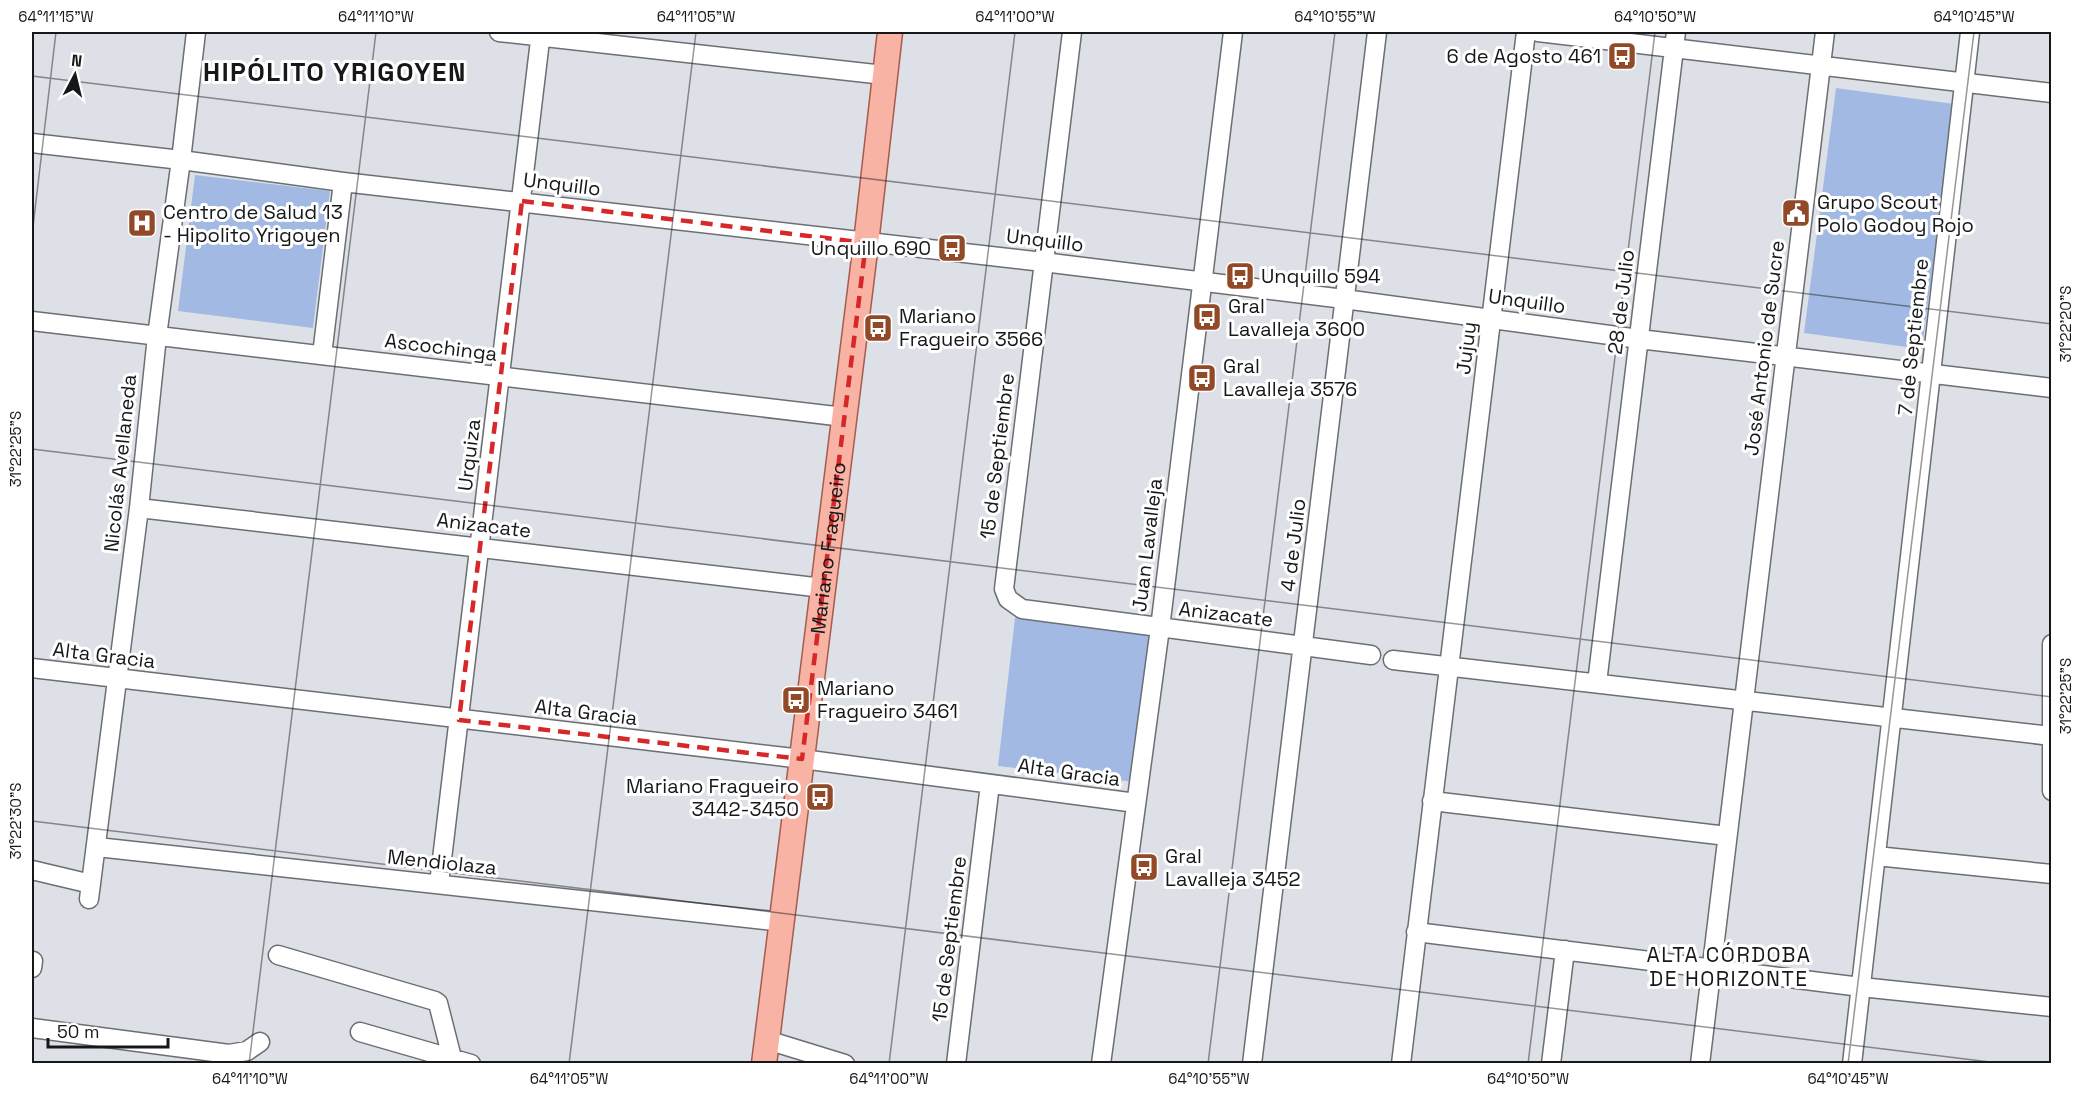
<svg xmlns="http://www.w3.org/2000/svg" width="2083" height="1095" font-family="'Space Grotesk',sans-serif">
<rect width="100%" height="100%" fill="#dde0e6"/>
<!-- green -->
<path fill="#a2bae3" d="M1836,88L1954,104L1922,349L1804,333Z
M195,175L330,191L313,328L178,311Z
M1015,618L1152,635L1135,782L998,766Z"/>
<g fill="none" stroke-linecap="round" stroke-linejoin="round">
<!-- minor casing -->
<g stroke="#6b6e72" stroke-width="21">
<path id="minor" d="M499,32L884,75
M1072,32L1004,589L1008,599L1022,609L1371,655
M1538,32L2052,93
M32,143L181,160L343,182L1043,262L1344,299L1639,339L2052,388
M32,321L844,417
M322,355L343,182
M139,508L823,588
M2052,644V791
M1393,660L2051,736
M32,668L802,759L1136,803
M1597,683L1676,32
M1432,801L1727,836
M97,847L782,922
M1876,856L2052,874
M32,870L91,884
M439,884L541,32
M89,899L139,508L157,336L181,160L196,32
M1416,932L1861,987L2052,1007
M278,955L435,1001L438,1003L452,1058
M32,968L33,961
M32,1028L229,1054L247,1051L260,1042
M360,1032L471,1064
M767,1040L845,1064
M956,1064L990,784
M1101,1064L1160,628L1233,32
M1252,1064L1377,32
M1401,1064L1526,32
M1551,1064L1565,950
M1700,1064L1825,32
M1852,1064L1970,32"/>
</g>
<!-- major casing -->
<g stroke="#a65c4d" stroke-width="27">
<g id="major">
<path id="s1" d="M764,1064L866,243L890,32"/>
</g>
</g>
<!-- minor -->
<use href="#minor" stroke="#fff" stroke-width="18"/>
<!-- major -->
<use href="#major" stroke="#f8b3a5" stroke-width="24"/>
</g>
<!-- marked area -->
<path fill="none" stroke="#d62828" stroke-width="4.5" stroke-dasharray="12 8" stroke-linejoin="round" d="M522,201L866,243L802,759L459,720Z"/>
<!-- ticks -->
<path fill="none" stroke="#161719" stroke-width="1.5" stroke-opacity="0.45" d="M32,76L2052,324M32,235L56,32M32,449L2052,697M32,821L2006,1064M249,1064L376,32M569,1064L696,32M889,1064L1015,32M1208,1064L1335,32M1528,1064L1655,32M1848,1064L1974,32"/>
<!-- icons -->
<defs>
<g id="bus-square" transform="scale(1.5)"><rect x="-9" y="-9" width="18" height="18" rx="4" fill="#914927" stroke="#fff"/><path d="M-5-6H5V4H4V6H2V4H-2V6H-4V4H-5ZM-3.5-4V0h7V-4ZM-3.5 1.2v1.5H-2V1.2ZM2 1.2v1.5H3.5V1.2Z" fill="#fff"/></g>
<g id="civic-square" transform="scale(1.5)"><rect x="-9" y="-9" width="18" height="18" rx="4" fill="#914927" stroke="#fff"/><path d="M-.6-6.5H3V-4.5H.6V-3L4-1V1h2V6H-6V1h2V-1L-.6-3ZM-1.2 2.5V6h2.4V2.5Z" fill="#fff"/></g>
<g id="hospital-square" transform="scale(1.5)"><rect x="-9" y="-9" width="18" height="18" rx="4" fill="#914927" stroke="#fff"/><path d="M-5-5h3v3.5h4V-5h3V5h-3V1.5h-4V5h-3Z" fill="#fff"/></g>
</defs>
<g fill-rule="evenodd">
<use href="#bus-square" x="1622" y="56"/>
<use href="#civic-square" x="1796" y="213"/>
<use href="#hospital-square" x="142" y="223"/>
<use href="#bus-square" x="952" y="248"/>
<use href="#bus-square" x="1240" y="276"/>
<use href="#bus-square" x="1207" y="317"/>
<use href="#bus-square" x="878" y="328"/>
<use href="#bus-square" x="1202" y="378"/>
<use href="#bus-square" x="796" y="700"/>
<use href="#bus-square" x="820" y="797"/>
<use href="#bus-square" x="1144" y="867"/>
</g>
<g text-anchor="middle" stroke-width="6" stroke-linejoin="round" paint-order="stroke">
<!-- poi labels -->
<g font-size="20" fill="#161719" stroke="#fff" text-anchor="start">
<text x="1601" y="63" text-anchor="end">6 de Agosto 461</text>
<text x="1817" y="209">Grupo Scout<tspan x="1817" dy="23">Polo Godoy Rojo</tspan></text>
<text x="163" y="219">Centro de Salud 13<tspan x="163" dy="23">- Hipolito Yrigoyen</tspan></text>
<text x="931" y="255" text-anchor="end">Unquillo 690</text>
<text x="1261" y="283">Unquillo 594</text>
<text x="1228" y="313">Gral<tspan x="1228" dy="23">Lavalleja 3600</tspan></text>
<text x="899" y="323">Mariano<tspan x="899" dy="23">Fragueiro 3566</tspan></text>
<text x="1223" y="373">Gral<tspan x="1223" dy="23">Lavalleja 3576</tspan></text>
<text x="817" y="695">Mariano<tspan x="817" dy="23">Fragueiro 3461</tspan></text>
<text x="799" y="793" text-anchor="end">Mariano Fragueiro<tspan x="799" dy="23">3442-3450</tspan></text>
<text x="1165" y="863">Gral<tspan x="1165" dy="23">Lavalleja 3452</tspan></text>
</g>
<!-- street labels -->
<g font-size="20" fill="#161719" stroke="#fff">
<text transform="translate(562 184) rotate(7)" y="7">Unquillo</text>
<text transform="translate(1045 240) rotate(7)" y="7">Unquillo</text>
<text transform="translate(1527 301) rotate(8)" y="7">Unquillo</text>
<text transform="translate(1621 302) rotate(-83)" y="7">28 de Julio</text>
<text transform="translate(1913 337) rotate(-84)" y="7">7 de Septiembre</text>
<text transform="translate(441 347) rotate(7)" y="7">Ascochinga</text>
<text transform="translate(1466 348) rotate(-83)" y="7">Jujuy</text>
<text transform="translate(1764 348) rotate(-83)" y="7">José Antonio de Sucre</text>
<text transform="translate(469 455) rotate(-83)" y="7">Urquiza</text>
<text transform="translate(997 456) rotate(-83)" y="7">15 de Septiembre</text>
<text transform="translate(120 463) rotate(-84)" y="7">Nicolás Avellaneda</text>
<text transform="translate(484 525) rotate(7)" y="7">Anizacate</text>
<text transform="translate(1147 545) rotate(-83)" y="7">Juan Lavalleja</text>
<text transform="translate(1293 545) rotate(-83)" y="7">4 de Julio</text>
<text dy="7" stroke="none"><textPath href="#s1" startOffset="520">Mariano Fragueiro</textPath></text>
<text transform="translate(1226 614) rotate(7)" y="7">Anizacate</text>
<text transform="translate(104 655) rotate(7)" y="7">Alta Gracia</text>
<text transform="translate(586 712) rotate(7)" y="7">Alta Gracia</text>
<text transform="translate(1069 772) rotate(8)" y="7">Alta Gracia</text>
<text transform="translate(442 862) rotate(6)" y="7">Mendiolaza</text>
<text transform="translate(949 939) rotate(-83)" y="7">15 de Septiembre</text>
</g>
<!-- neighbourhood labels -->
<g font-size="21" letter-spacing="1.5" fill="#161719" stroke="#fff">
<text x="1729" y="962">ALTA CÓRDOBA<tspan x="1729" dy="24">DE HORIZONTE</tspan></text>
</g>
<!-- district labels -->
<g font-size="26" font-weight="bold" letter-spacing="1.5" fill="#161719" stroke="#fff">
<text x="335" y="81">HIPÓLITO YRIGOYEN</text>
</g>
</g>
<!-- border -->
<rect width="2083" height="1095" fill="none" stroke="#ffffff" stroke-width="66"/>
<!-- north arrow -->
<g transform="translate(75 75) rotate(7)" stroke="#ffffff" stroke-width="4.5" paint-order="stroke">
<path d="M0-4.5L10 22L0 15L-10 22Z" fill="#161719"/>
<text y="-9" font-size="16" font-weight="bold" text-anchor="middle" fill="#161719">N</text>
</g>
<!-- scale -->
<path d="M48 1038v9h120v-9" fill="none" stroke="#161719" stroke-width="3"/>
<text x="57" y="1038" font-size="18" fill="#161719" stroke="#ffffff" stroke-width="4.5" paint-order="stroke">50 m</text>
<rect x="33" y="33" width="2017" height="1029" fill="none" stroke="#161719" stroke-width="2"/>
<g font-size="15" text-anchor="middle" fill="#161719">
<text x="56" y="22">64°11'15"W</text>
<text x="376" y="22">64°11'10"W</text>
<text x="696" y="22">64°11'05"W</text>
<text x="1015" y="22">64°11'00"W</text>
<text x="1335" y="22">64°10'55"W</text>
<text x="1655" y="22">64°10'50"W</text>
<text x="1974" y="22">64°10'45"W</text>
<text transform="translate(2066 324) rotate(-90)" y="5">31°22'20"S</text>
<text transform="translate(16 449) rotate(-90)" y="5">31°22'25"S</text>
<text transform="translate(2066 696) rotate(-90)" y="5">31°22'25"S</text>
<text transform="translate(16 821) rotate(-90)" y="5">31°22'30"S</text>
<text x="250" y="1084">64°11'10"W</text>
<text x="569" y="1084">64°11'05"W</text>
<text x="889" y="1084">64°11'00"W</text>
<text x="1209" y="1084">64°10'55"W</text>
<text x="1528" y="1084">64°10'50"W</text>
<text x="1848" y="1084">64°10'45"W</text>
</g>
</svg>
